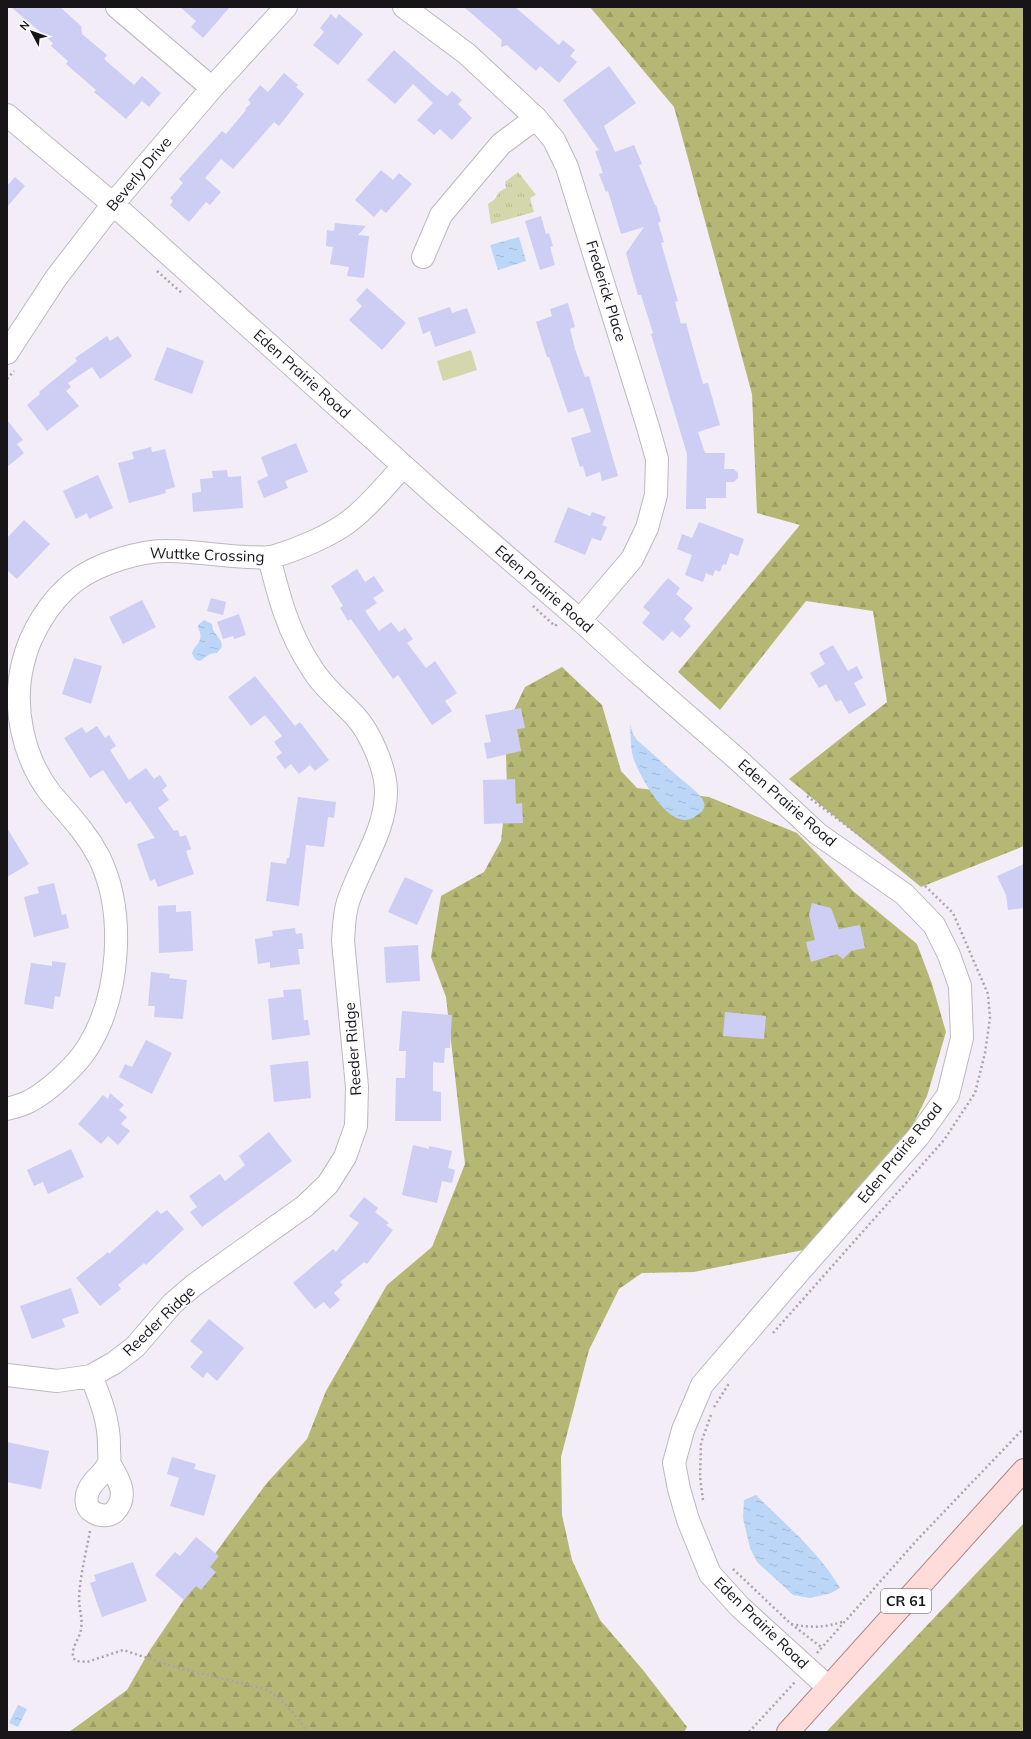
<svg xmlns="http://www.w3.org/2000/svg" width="1031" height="1739" font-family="Mulish,sans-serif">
<defs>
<pattern id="forest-firs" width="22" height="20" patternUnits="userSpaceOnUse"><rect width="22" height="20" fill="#b5b874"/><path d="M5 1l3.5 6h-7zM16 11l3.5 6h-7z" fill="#9b9d64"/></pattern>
<pattern id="park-tufts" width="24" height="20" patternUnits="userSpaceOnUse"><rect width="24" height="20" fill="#d4d7ac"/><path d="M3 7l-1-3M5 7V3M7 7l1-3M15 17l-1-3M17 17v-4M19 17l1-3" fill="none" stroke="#b5b893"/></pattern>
<pattern id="water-ripples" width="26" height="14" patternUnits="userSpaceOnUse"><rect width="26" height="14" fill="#bcd6f7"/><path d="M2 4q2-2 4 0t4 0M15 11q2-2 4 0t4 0" fill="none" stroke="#a1b7d3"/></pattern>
</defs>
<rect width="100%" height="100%" fill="#f2edf6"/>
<!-- forest -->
<path fill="url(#forest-firs)" d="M590,7H1024V846L921,887L789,779L887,702L873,611L806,601L720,710L678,672L800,525L757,513L752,394L674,107Z
M562,667L602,705L621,771L637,788L709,797L797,833L853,891L917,944L932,984L946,1032L927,1096L895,1161L844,1204L803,1250L694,1272L642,1273L619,1289L589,1350L561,1457L562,1515L572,1560L600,1620L643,1670L687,1727L684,1732H69L127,1690L150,1650L214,1555L266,1484L307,1439L326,1391L387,1285L432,1247L465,1164L446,997L431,957L441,896L484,872L501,841L507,785L505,729L525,687Z
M1024,1523V1732H826L828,1730Z"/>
<!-- park -->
<path fill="url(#park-tufts)" d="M518,172L536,195L530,198L534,212L491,224L488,204L495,199L499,192L506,188L505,182Z"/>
<!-- pitch -->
<path fill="#d4d7ac" d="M471,350L477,370L443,381L437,361Z"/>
<!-- water -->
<path fill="url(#water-ripples)" d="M519,237L526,261L498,270L490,245Z
M204,620L212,624L213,630L221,641L222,647L217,653L210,654L200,661L196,660L192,654C193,647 199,645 200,639C202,634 198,630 198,625Z
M630,724L633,734L637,740C652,753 666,766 681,779C688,785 698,792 703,800C706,805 704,810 700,813C696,816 691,820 686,820C664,821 641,778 634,760C630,749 631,735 630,724Z
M756,1495C785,1524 819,1552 840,1588L831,1593L810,1598L793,1595L757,1562L750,1548L743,1518L744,1500Z
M18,1705L27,1709L18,1727L9,1723Z"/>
<!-- building -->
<path fill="#cecdf4" d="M11,7H60L81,26L82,34L107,55L104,59L134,85L142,76L161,93L149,107L142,101L126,119L94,92L96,90L66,64L68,61L51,46L53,43Z
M180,7H230L203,38L191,27L196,21Z
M464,7H515L559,45L563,40L575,50L570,56L577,62L559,83L540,66L536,71L507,45L501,47L502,40Z
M331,14L336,19L339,14L363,34L338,65L313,45L324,32L320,28Z
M394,50L438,89L447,96L452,91L462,100L458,104L472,118L452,140L440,129L434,135L417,120L433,103L413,84L395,104L367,80Z
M609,66L636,103L604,126L615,152L634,145L642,164L639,165L655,205H656L661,221L658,223L664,242L661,243L678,301L675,302L681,324L686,323L703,384L708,383L720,425L698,432L705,453H725L724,469H734L738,473V478L734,482H726V498H706V509H686L687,454L651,334L653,333L641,295H638L627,257L626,253L644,227L621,234L608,191L606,192L599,174L603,173L595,151L599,150L563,100Z
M284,73L298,85L296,87L304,94L279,126L274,122L233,169L221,159L205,178L221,192L210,205L206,202L189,222L170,205L173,201L170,198L183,183L179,179L222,131L226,134L246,110L245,109L251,103L248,100L260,85L268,92Z
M381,170L393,180L399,173L412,184L386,213L381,209L374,217L355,200Z
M15,177L25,186L7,207V186Z
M541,216L546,234L549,233L553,246L550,247L555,265L540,270L525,221Z
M335,223L366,226L358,235L369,236L364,278L347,276L349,267L330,264L333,247L326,246L327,230L334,231Z
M367,288L406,323L382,350L349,320L362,306L356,300Z
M568,303L575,327L570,329L575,349L585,377L589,376L618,476L602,481L600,472L586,477L583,466L580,467L571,438L591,432L583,408L568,413L549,357H547L536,322L552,316L550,309Z
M450,307L452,313L467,308L476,333L435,347L430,331L423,334L418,318Z
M107,336L110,341L118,336L132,356L100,379L92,367L68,383L71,387L66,391L79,406L47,431L27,405L40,394L39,392L77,361L75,358Z
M167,347L204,361L192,394L154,380Z
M7,420L23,440L17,444L24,453L7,467Z
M296,443L308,472L285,481L288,488L264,498L257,481L268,476L261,457Z
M151,447L152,452L165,449L175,487L165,490L166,493L129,503L118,463L134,459L132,452Z
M227,470L228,477L241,476L243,508L193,512L192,493L201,492L200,479L213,478L212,471Z
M98,475L113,508L89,519L87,513L76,519L63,491Z
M568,507L590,516L592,512L606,517L602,525L607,527L601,541L592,538L585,555L554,542Z
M24,520L50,544L17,579L7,570V538Z
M699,522L744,539L738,556L730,553L726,565L723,564L720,572L715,570L713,576L706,573L703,582L685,575L692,555L677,549L682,534L692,538Z
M357,569L365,582L374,576L384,591L373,598L377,603L365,611L379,631L391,622L399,632L405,628L413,639L407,643L426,668L435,661L457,693L445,701L452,711L432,725L398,675L393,679L351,619L348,621L340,608L343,606L331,586Z
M668,578L680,588L676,594L693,608L684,619L691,626L680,638L672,631L663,641L642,623L650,613L643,607Z
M211,598L226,602L223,615L207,611Z
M142,600L156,627L123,644L109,617Z
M239,614L246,635L234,639L233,636L223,639L217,622Z
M833,645L848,671L857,666L863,678L854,683L866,705L849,714L841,700L836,702L826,684L819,688L810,673L825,664L819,653Z
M74,658L102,666L91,704L62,694Z
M255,676L295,726L300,722L329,760L315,771L310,765L299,774L291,764L285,769L276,757L282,753L274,742L282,736L265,715L251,726L228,697Z
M521,708L525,728L517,729L521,751L487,759L484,743L491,742L485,715Z
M97,726L105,738L109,735L116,746L110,750L129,780L146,768L154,779L160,775L167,786L162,790L169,800L158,808L174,831L178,830L180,837L186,835L191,849L186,851L194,874L158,887L155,879L150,881L137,844L155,838L130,801L126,804L103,770L90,778L64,738L82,727L86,733Z
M515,779L516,804L522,803L523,823L484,824L483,780Z
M298,797L336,802L334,818L328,817L324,847L306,845L299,906L266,901L271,862L286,864L287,858H289Z
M7,828L29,864L7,877Z
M1024,864V908L1008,910L1006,895L997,876Z
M405,877L433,890L417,925L388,912Z
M54,883L62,915L66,914L69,928L34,937L24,897L39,893L37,887Z
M812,903L831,908L839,929L860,925L865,948L851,951L843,959L837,954L811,962L806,942L815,940L809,915Z
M176,905V912L191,911L193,951L159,953L158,906Z
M295,928L296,934L302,933L304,949H298L300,964L270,968V962L258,964L255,939L273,936L272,931Z
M418,945L420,981L386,983L384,947Z
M52,961L66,963L60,997L55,996L53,1009L24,1004L31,963L52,966Z
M151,972L170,974L169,978L187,980L183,1019L154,1017L155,1006H148Z
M301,989L304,1020H308L310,1035L272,1040L268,999L284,997L283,990Z
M402,1011L452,1015L450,1048H445L444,1063L433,1062V1091L441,1092V1121H395L396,1078H405L406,1051H399Z
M725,1012L766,1016L764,1039L723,1036Z
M146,1040L172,1053L152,1094L119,1077L125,1064L132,1067Z
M308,1061L311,1098L274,1102L270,1065Z
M110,1093L124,1105L119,1110L127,1117L121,1124L130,1131L118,1145L108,1136L101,1144L78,1124L103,1095L108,1099Z
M269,1132L292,1161L202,1227L190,1212L197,1207L189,1196L220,1174L225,1181L245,1165L239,1156Z
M413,1145L429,1149V1146L452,1151L448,1168L455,1170L452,1183L442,1181L437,1203L402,1195Z
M71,1149L84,1177L48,1194L43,1182L34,1186L27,1170Z
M364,1197L378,1208L375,1212L389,1223L386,1225L393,1230L367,1264L364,1262L340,1282L343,1285L334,1293L340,1300L330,1309L324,1302L315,1309L293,1283L333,1249L336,1252L359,1223L349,1216Z
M157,1210L161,1214L167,1210L184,1229L146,1265L144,1263L118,1285L121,1289L100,1306L76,1278L108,1252L109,1254Z
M71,1288L79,1313L62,1319L65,1327L32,1339L20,1306Z
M209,1319L244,1348L217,1381L207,1372L203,1378L190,1367L203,1352L190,1341Z
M7,1442L49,1451L41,1489L7,1482Z
M172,1457L196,1464L194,1469L216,1475L204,1516L170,1506L179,1478L167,1474Z
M196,1537L219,1556L210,1567L216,1572L201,1590L196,1586L184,1600L155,1575L175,1552L180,1556Z
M133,1562L147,1601L102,1617L90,1583L96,1581L94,1575Z"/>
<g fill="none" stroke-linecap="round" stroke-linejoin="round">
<!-- minor casing -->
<g stroke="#bdb8c0" stroke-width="24">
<path id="minor" d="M117,7L212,88
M404,7L467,54L536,118L554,140L567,167L648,427L657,459L656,495L647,528L632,559L580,620
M7,115L113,204L439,498L580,620L636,671L736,758L818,834L904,894L934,925L949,955L960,986L962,1038L948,1095L918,1137L799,1272L702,1385L683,1430L674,1463L679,1489L688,1520L710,1574L740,1607L828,1687
M423,257L441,215L501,144L536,118
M7,353L56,278L113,204L212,88L286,7
M7,1109C14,1107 23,1105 30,1101C49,1091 77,1065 88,1047C120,995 126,912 99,857C86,832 69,815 51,794C23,758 12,707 23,663C30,633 50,600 75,581C97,564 141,550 168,551C194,551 221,556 247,557C255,557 264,558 272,557C296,550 333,535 352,519C371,504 387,484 403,466
M7,1375L57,1381L91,1376L114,1363L135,1347L172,1304L194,1285L305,1206L328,1184L345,1157L356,1126L357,1087L343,941C344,928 344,914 348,902C360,865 386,831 386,791C386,769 370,732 355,716C340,700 322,686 311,667C288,632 279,597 269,557
M91,1376C101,1400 110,1423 109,1450C109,1453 110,1458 109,1462C105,1476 83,1484 87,1504C89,1514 106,1519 114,1512C130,1496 118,1478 109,1463"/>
</g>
<!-- major casing -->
<g stroke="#ae8786" stroke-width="24">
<path id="major" d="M788,1732L1024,1470"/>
</g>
<!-- path -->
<path stroke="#a8a4ab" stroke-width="2.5" stroke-dasharray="2 3" stroke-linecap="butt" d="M157,271L183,294
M7,379L14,371
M533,606L555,626L557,624
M807,796L918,879
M773,1333L944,1140L975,1093L985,1053L990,1018L988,994L953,913L922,883
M714,1407L730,1382
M703,1500L700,1477L701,1443L711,1415
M90,1531C86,1553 80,1576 79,1598C79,1609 83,1619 81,1629C80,1639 67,1652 76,1661L87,1662L123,1650L175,1667L265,1689C285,1700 294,1714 308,1732
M733,1569L790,1623L821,1647
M791,1624C812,1628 824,1628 845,1621
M817,1653L917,1540L1024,1428
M749,1732L795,1682"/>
<!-- minor -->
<use href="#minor" stroke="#fff" stroke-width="22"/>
<!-- major -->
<use href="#major" stroke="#ffdcda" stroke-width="22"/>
</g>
<g text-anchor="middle" stroke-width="3" stroke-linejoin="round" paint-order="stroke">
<!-- shield labels -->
<rect fill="#fdfcfe" stroke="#5c5a5d" stroke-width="1" x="881" y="1589" width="50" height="24" rx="3"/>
<g font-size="14" font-weight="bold" fill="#171518">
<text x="906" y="1606">CR 61</text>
</g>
<!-- street labels -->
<g font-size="15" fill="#171518" stroke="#fdfcfe">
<text transform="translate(139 174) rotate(-50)" y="5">Beverly Drive</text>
<text transform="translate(606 291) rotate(73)" y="5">Frederick Place</text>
<text transform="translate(302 374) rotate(42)" y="5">Eden Prairie Road</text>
<text transform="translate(207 555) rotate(2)" y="5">Wuttke Crossing</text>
<text transform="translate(544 589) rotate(41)" y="5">Eden Prairie Road</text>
<text transform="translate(787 803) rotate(41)" y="5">Eden Prairie Road</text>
<text transform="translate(353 1049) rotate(-94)" y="5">Reeder Ridge</text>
<text transform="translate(900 1153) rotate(-51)" y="5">Eden Prairie Road</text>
<text transform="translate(159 1321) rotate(-44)" y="5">Reeder Ridge</text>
<text transform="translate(761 1623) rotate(44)" y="5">Eden Prairie Road</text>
</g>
</g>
<!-- border -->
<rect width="1031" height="1739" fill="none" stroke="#171518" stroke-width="16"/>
<!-- north arrow -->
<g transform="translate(32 32) rotate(311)" stroke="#fdfcfe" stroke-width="3" paint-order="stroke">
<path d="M0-3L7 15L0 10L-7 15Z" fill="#171518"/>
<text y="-6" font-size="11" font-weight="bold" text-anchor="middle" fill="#171518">N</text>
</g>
</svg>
